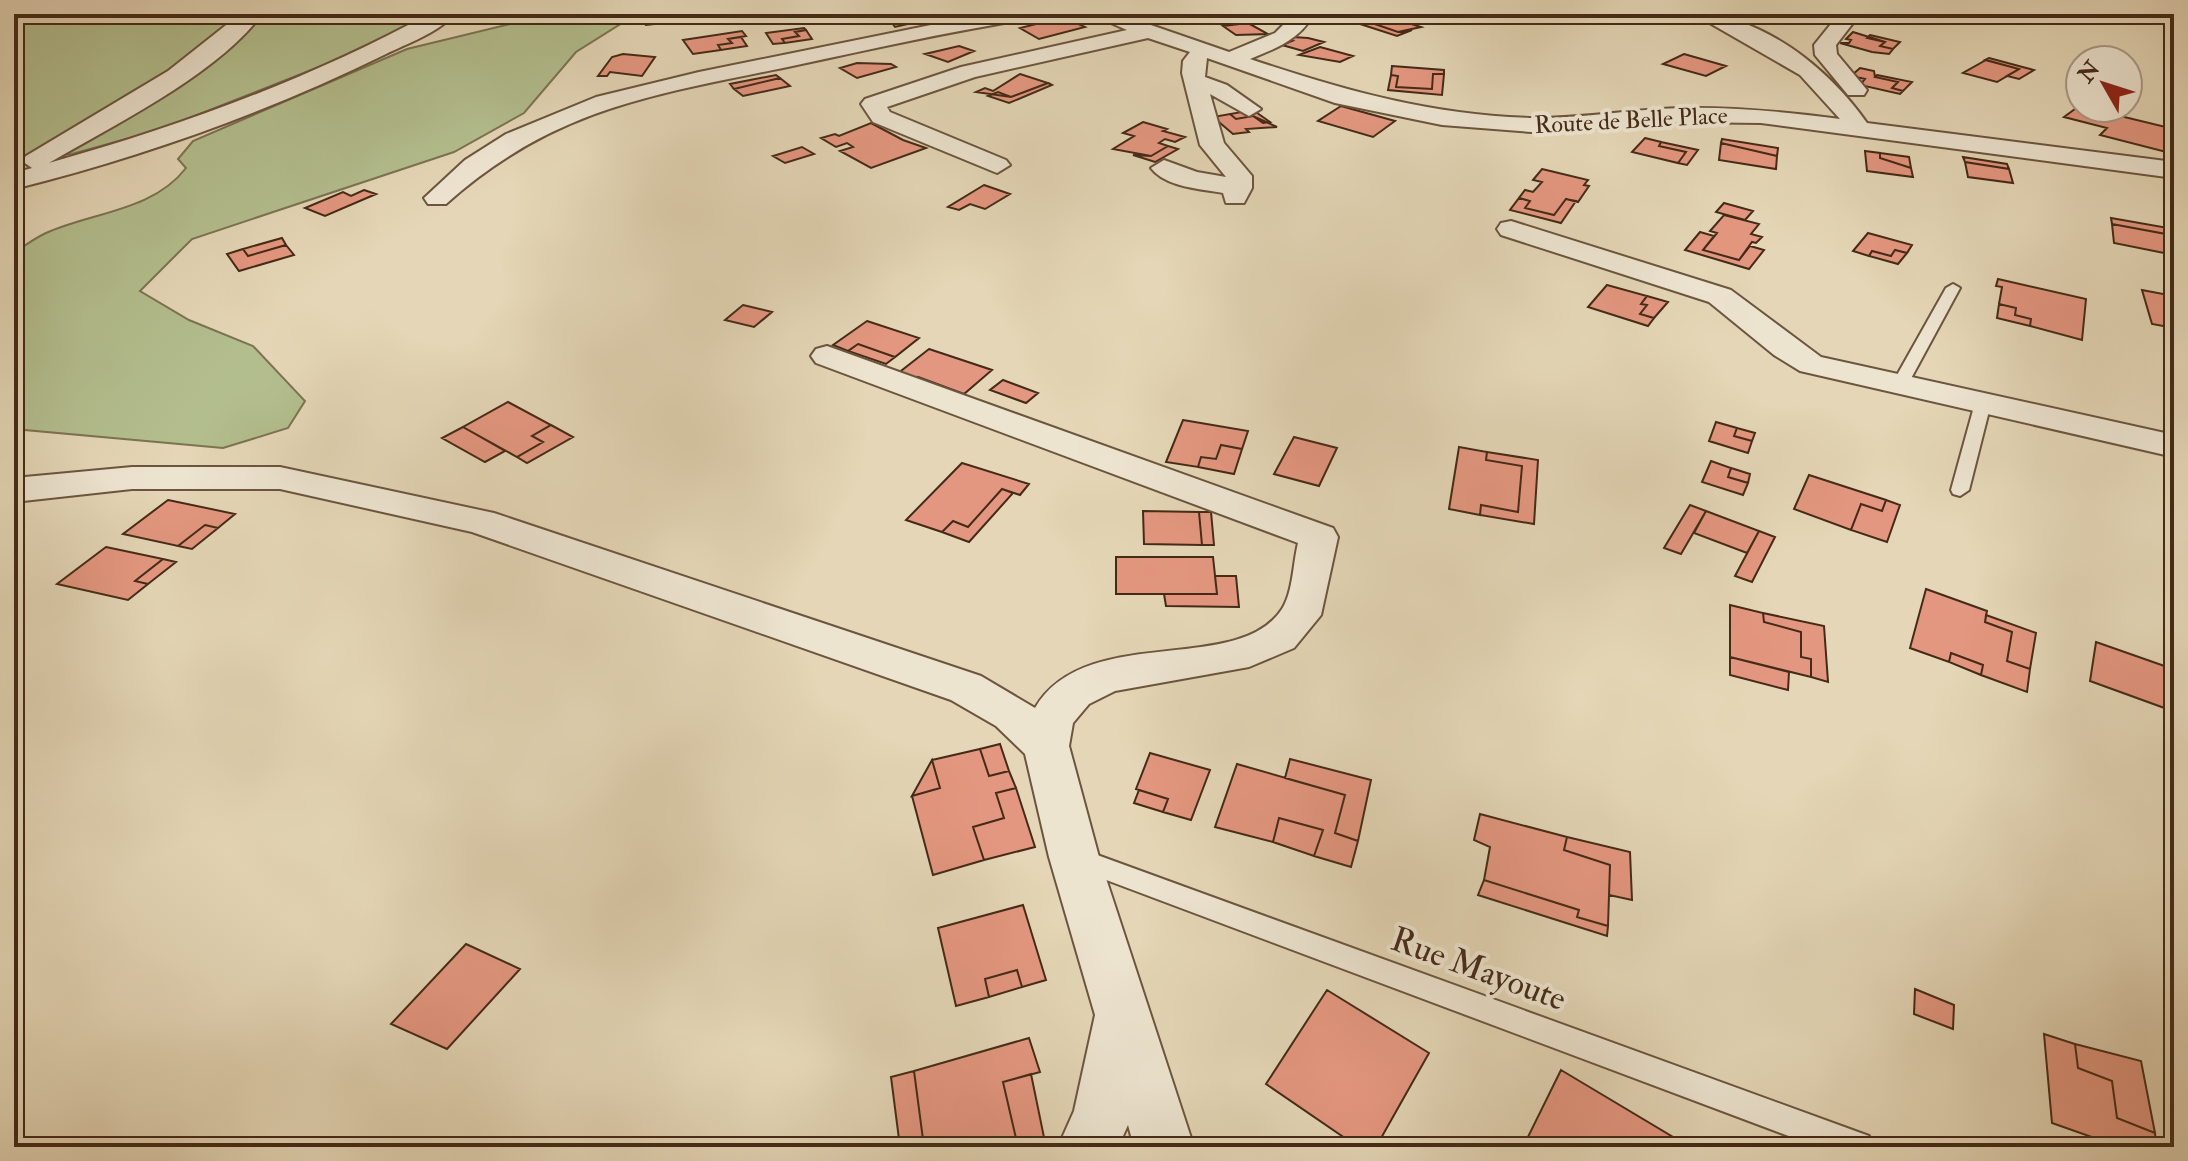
<svg xmlns="http://www.w3.org/2000/svg" width="2188" height="1161" font-family="'IM FELL Double Pica',serif">
<rect width="100%" height="100%" fill="#e4d6b6"/>
<filter id="stains"><feTurbulence type="fractalNoise" baseFrequency=".0025" numOctaves="4"/><feColorMatrix values="0 0 0 0 .2 0 0 0 0 .09 0 0 0 0 .02 0 0 0 .5 -.17"/></filter>
<radialGradient id="worn" r=".72"><stop offset=".6" stop-color="#630" stop-opacity="0"/><stop offset="1" stop-color="#630" stop-opacity=".3"/></radialGradient>
<!-- green -->
<path fill="#b3be8e" stroke="#7c7452" stroke-width="2" d="M26,14H430L347,56L159,130L72,154L14,158V36Z
M551,14H605L622,23L576,52L524,113L454,152L192,239L140,291L189,320L253,346L305,401L288,428L223,448L14,429V253C24,246 35,238 46,233C93,212 153,211 186,168L178,159L193,141L407,49Z"/>
<!-- building -->
<path fill="#e49780" stroke="#442a17" stroke-width="2" d="M643,14H681L683,21L646,25Z
M901,14H916L912,17L917,22L895,27L887,16Z
M1380,14L1421,27L1398,32L1363,20Z
M1052,20L1060,24L1072,21L1085,27L1039,39L1020,28Z
M1363,20L1398,32L1412,30L1397,36L1357,23Z
M1248,23L1268,34L1236,35L1223,26Z
M804,28L806,30L795,32L799,36L782,39L785,43L773,44L766,33Z
M806,30L812,39L785,43L782,39L799,36L795,32Z
M742,31L746,36L728,39L732,43L718,45L721,50L693,54L683,40Z
M1853,32L1885,42L1880,46L1893,49L1889,54L1872,52L1840,43H1849L1851,40L1846,39Z
M1870,35L1900,42L1893,49L1880,46L1885,42L1867,38Z
M741,37L747,46L721,50L718,45L732,43L728,39Z
M1293,37L1308,38L1324,42L1303,51L1282,45L1292,41L1286,40Z
M959,46L974,51L948,62L925,54Z
M1320,47L1353,56L1340,62L1299,55Z
M623,54L655,57L642,76L610,72L607,76H598L612,57Z
M1684,54L1726,66L1706,76L1663,64Z
M1989,58L2034,70L2019,79L2007,76L2019,69L1985,60Z
M1986,60L2019,69L1997,82L1963,73Z
M857,63L891,64L896,67L857,78L840,68Z
M1392,66L1444,70V74H1433L1432,89L1396,87L1398,76L1391,75Z
M1860,68L1874,71L1875,77L1898,82L1892,88L1903,91L1900,94L1860,85L1865,79L1851,76Z
M1020,74L1048,83L1011,97L976,92L985,88L993,91Z
M1433,74H1444L1442,95L1388,90L1391,75L1398,76L1396,87L1432,89Z
M776,75L780,78L734,89L730,84Z
M1877,75L1912,82L1903,91L1892,88L1898,82L1875,77Z
M780,78L790,86L743,96L734,89Z
M1048,83L1052,85L1009,103L988,96L998,92L1011,97Z
M1341,106L1395,121L1373,137L1318,121Z
M2079,106L2174,129V154L2100,135L2107,128L2064,117Z
M1253,110L1270,122L1263,123L1253,116L1236,119L1230,114Z
M1230,114L1236,119L1253,116L1277,127L1246,129L1249,132L1233,134L1213,117Z
M1143,122L1167,129L1163,131L1185,137L1175,142L1165,139L1159,143L1168,146L1151,156L1113,149L1134,136L1123,133Z
M871,123L903,140L926,148L871,168L840,151L853,147L847,143L836,147L821,138L835,134L839,136Z
M1645,138L1661,142L1659,146L1686,152L1678,163L1632,152Z
M1722,139L1778,148L1777,156L1721,143Z
M1661,142L1698,150L1687,165L1678,163L1686,152L1659,146Z
M1721,143L1777,156L1776,169L1719,160Z
M1168,146L1178,149L1155,162L1133,155L1151,156Z
M802,147L814,154L785,163L773,156Z
M1865,151L1880,153V158L1911,168L1913,177L1867,171Z
M1880,153L1909,157L1911,168L1880,158Z
M1963,157L2007,164L2009,169L1965,162Z
M1965,162L2009,169L2013,183L1968,177Z
M1542,169L1588,180L1584,185L1589,186L1578,202L1566,199L1554,215L1525,208L1530,201L1519,198L1525,190L1533,192L1542,182L1533,180Z
M984,185L1010,194L985,209L970,204L959,210L948,207Z
M364,190L376,194L325,216L305,208L343,192L351,196Z
M1519,198L1530,201L1525,208L1554,215L1566,199L1576,201L1561,223L1510,210Z
M1724,203L1753,211L1745,220L1716,212Z
M1724,215L1759,224L1751,234L1762,237L1756,243L1752,242L1739,260L1703,250L1717,233L1710,231Z
M2111,218L2174,229V243L2171,235L2112,224Z
M2112,224L2171,235L2174,255L2114,243Z
M1700,232L1714,236L1703,250L1739,260L1750,246L1764,250L1749,269L1685,250Z
M1868,233L1912,245L1907,253L1895,250L1891,256L1872,251L1869,256L1853,251Z
M282,238L286,245L248,256L243,249Z
M286,245L294,255L239,271L227,254L243,249L248,256Z
M1895,250L1907,253L1898,264L1869,256L1872,251L1891,256Z
M1998,279L2086,299L2082,340L2030,326L2031,319L2015,315L2016,308L1999,304L2002,287L1996,286Z
M1607,285L1647,296L1641,304L1647,305L1640,314L1654,318L1648,326L1588,307Z
M2142,290L2174,296V328L2152,324Z
M1647,296L1668,302L1654,318L1640,314L1647,305L1641,304Z
M1999,304L2016,308L2015,315L2031,319L2030,326L1997,318Z
M743,305L772,312L754,327L725,320Z
M867,321L919,338L895,357L858,344L848,351L833,345Z
M858,344L895,357L886,364L848,351Z
M929,349L992,370L964,394L918,377L910,384L892,378Z
M1003,380L1038,393L1026,403L990,390Z
M508,402L551,425L532,436L543,442L517,457L463,427Z
M1183,420L1248,431L1242,449L1221,445L1216,459L1201,457L1198,467L1166,462Z
M1716,422L1737,428L1734,436L1752,441L1748,453L1709,441Z
M551,425L573,437L527,463L517,457L543,442L532,436Z
M463,427L505,451L485,462L442,438Z
M1737,428L1755,433L1752,441L1734,436Z
M1294,437L1337,448L1319,486L1274,474Z
M1221,445L1242,449L1234,474L1198,467L1201,457L1216,459Z
M1459,447L1487,452L1486,460L1522,466L1518,512L1481,505L1480,515L1449,509Z
M1487,452L1538,460L1534,524L1480,515L1481,505L1518,512L1522,466L1486,460Z
M1711,461L1731,468L1728,477L1748,483L1743,495L1702,482Z
M962,463L1029,484L1020,495L1002,489L968,527L953,521L942,532L906,520Z
M1731,468L1750,474L1748,483L1728,477Z
M1809,475L1886,500L1882,511L1861,504L1851,530L1794,509Z
M1002,489L1013,493L969,542L942,532L953,521L968,527Z
M168,500L235,514L218,528L205,525L178,546L123,534Z
M1886,500L1900,505L1887,542L1851,530L1861,504L1882,511Z
M1690,505L1706,511L1681,554L1664,548Z
M1143,511L1199,512L1202,545L1144,544Z
M1706,511L1759,531L1747,553L1694,533Z
M1199,512H1211L1214,545H1202Z
M205,525L218,528L192,549L178,546Z
M1759,531L1775,537L1752,582L1735,576Z
M106,547L163,559L135,581L148,584L128,600L57,584Z
M1116,557H1213L1217,594H1116Z
M163,559L176,562L148,584L135,581Z
M1215,576H1236L1239,607L1166,606L1164,594H1217Z
M1926,589L1987,611L1985,622L2012,632L2007,661L2030,669L2027,692L1981,675L1983,665L1951,653L1949,662L1910,648Z
M1730,605L1763,613L1764,622L1801,632V657L1811,659V677L1730,657Z
M1763,613L1824,626L1828,682L1811,677V659L1801,657V632L1764,622Z
M1986,615L2036,633L2030,669L2007,661L2012,632L1985,622Z
M2096,642L2173,669L2170,710L2090,681Z
M1951,653L1983,665L1981,675L1949,662Z
M1730,657L1789,672L1788,690L1730,675Z
M1000,744L1009,771L989,776L980,749Z
M980,749L989,776L1009,771L1016,788L996,793L1004,818L973,827L984,860L933,875L912,796L940,788L932,760Z
M1150,753L1210,770L1191,820L1163,812L1168,799L1136,789Z
M1290,759L1371,780L1358,841L1335,833L1345,795L1285,778Z
M932,760L940,788L912,796Z
M1237,764L1345,795L1335,833L1358,841L1351,867L1314,856L1323,830L1279,818L1273,842L1215,827Z
M1016,788L1035,847L984,860L973,827L1004,818L996,793Z
M1139,790L1168,799L1163,812L1134,803Z
M1480,814L1567,837L1564,850L1610,865L1608,926L1577,917L1579,910L1484,880L1490,847L1474,840Z
M1279,818L1323,830L1314,856L1273,842Z
M1567,837L1630,852L1632,900L1609,895L1610,865L1564,850Z
M1484,880L1579,910L1577,917L1608,926L1607,936L1478,895Z
M1023,905L1046,980L1022,987L1017,970L985,979L989,997L956,1006L938,928Z
M466,944L520,969L447,1049L391,1024Z
M1017,970L1022,987L989,997L985,979Z
M1915,989L1954,1005L1953,1029L1914,1014Z
M1327,990L1429,1053L1376,1147H1358L1266,1084Z
M2044,1034L2075,1044L2078,1068L2112,1081L2117,1118L2155,1133L2156,1147H2120L2052,1123Z
M1029,1038L1040,1072L1003,1082L1018,1147H973L971,1139L948,1147H924L914,1071Z
M2075,1044L2141,1061L2155,1133L2117,1118L2112,1081L2078,1068Z
M1561,1070L1678,1140L1676,1147H1523Z
M914,1071L924,1147H900L891,1077Z
M1031,1074L1046,1147H1018L1003,1082Z"/>
<g fill="none" stroke-linecap="round" stroke-linejoin="round">
<!-- service casing -->
<g stroke="#6c553f" stroke-width="4">
<path id="service" d="M1953,284L1960,288L1908,384L1900,389L1894,388L1892,384L1946,288Z
M1983,398L1991,403L1969,490L1960,496L1953,494L1951,490L1975,403Z
M1078,848L1858,1132L1869,1136L1873,1147H1818L1069,866L1066,859L1069,852Z"/>
</g>
<!-- minor casing -->
<g stroke="#6c553f" stroke-width="4">
<path id="minor" d="M240,14H262C218,74 114,125 49,163C181,126 309,79 429,14H454C440,32 406,44 386,54C268,112 142,157 14,189V173L32,168L22,161L26,156L168,71Z
M985,14H1033L1023,20C947,32 872,49 797,65C659,94 555,106 446,204H428L424,198L465,160L506,134L596,97L699,72Z
M1090,14H1119L1229,52L1275,33L1294,14H1314C1299,40 1277,48 1250,59C1343,90 1430,115 1530,118C1580,119 1631,109 1682,108C1736,107 1787,112 1840,119L1800,75L1694,14C1762,14 1829,69 1867,123L2174,162V178L1761,123L1681,122L1531,132L1442,125L1335,103L1207,58L1205,77L1227,85L1261,109L1249,116L1210,94L1224,143L1252,176V188L1244,203H1226L1223,193C1201,189 1165,187 1151,168L1164,160L1197,172L1226,177L1200,145L1182,73L1183,61L1190,52L1148,38L975,77L887,107L890,112L1006,160L1010,165L997,173L873,122L861,104L865,99L961,67L1127,30Z
M1839,14H1860L1836,45L1837,54L1867,90L1864,95H1848L1815,55L1814,45Z
M1511,221L1731,290L1821,357L2174,435V457L1800,371L1774,355L1709,302L1501,235L1497,229L1501,223Z
M827,346L1333,528L1338,537L1321,615L1294,648L1249,667L1115,691L1089,704L1073,723L1069,746L1099,857L1194,1147H1134L1128,1125L1118,1147H1058L1074,1111L1095,1015L1049,857L1025,754L996,726L951,700L472,532L280,489H132L14,502V478L132,467H280L494,513L981,676L1035,708C1086,622 1238,677 1282,609C1293,592 1293,563 1298,543L816,363L811,356L816,349Z"/>
</g>
<!-- service -->
<use href="#service" fill="#ede4d0" fill-rule="evenodd"/>
<!-- minor -->
<use href="#minor" fill="#ede4d0" fill-rule="evenodd"/>
</g>
<g text-anchor="middle" stroke-width="8" stroke-linejoin="round" paint-order="stroke">
<!-- far-street labels -->
<g font-size="24" fill="#442a17" stroke="#ede4d0">
<text transform="translate(1631 120) rotate(-3)" y="8">Route de Belle Place</text>
</g>
<!-- near-street labels -->
<g font-size="34" fill="#442a17" stroke="#ede4d0">
<text transform="translate(1479 968) rotate(20)" y="12">Rue Mayoute</text>
</g>
</g>
<!-- margin -->
<rect width="2188" height="1161" fill="none" stroke="#e4d6b6" stroke-width="48"/>
<rect x="16" y="16" width="2156" height="1129" fill="none" stroke="#442a17" stroke-width="4"/>
<rect x="24" y="24" width="2140" height="1113" fill="none" stroke="#442a17" stroke-width="2"/>
<!-- north arrow -->
<g transform="translate(2104 84) rotate(309)"><circle r="38" fill="#ede4d0" stroke="#a99a86" stroke-width="2"/>
<path d="M0-6L14 30L0 20L-14 30Z" fill="#8f2418"/>
<text y="-12" font-size="22" font-weight="bold" text-anchor="middle" fill="#442a17">N</text>
</g>
<rect width="100%" height="100%" filter="url(#stains)"/>
<rect width="100%" height="100%" fill="url(#worn)"/>
</svg>
